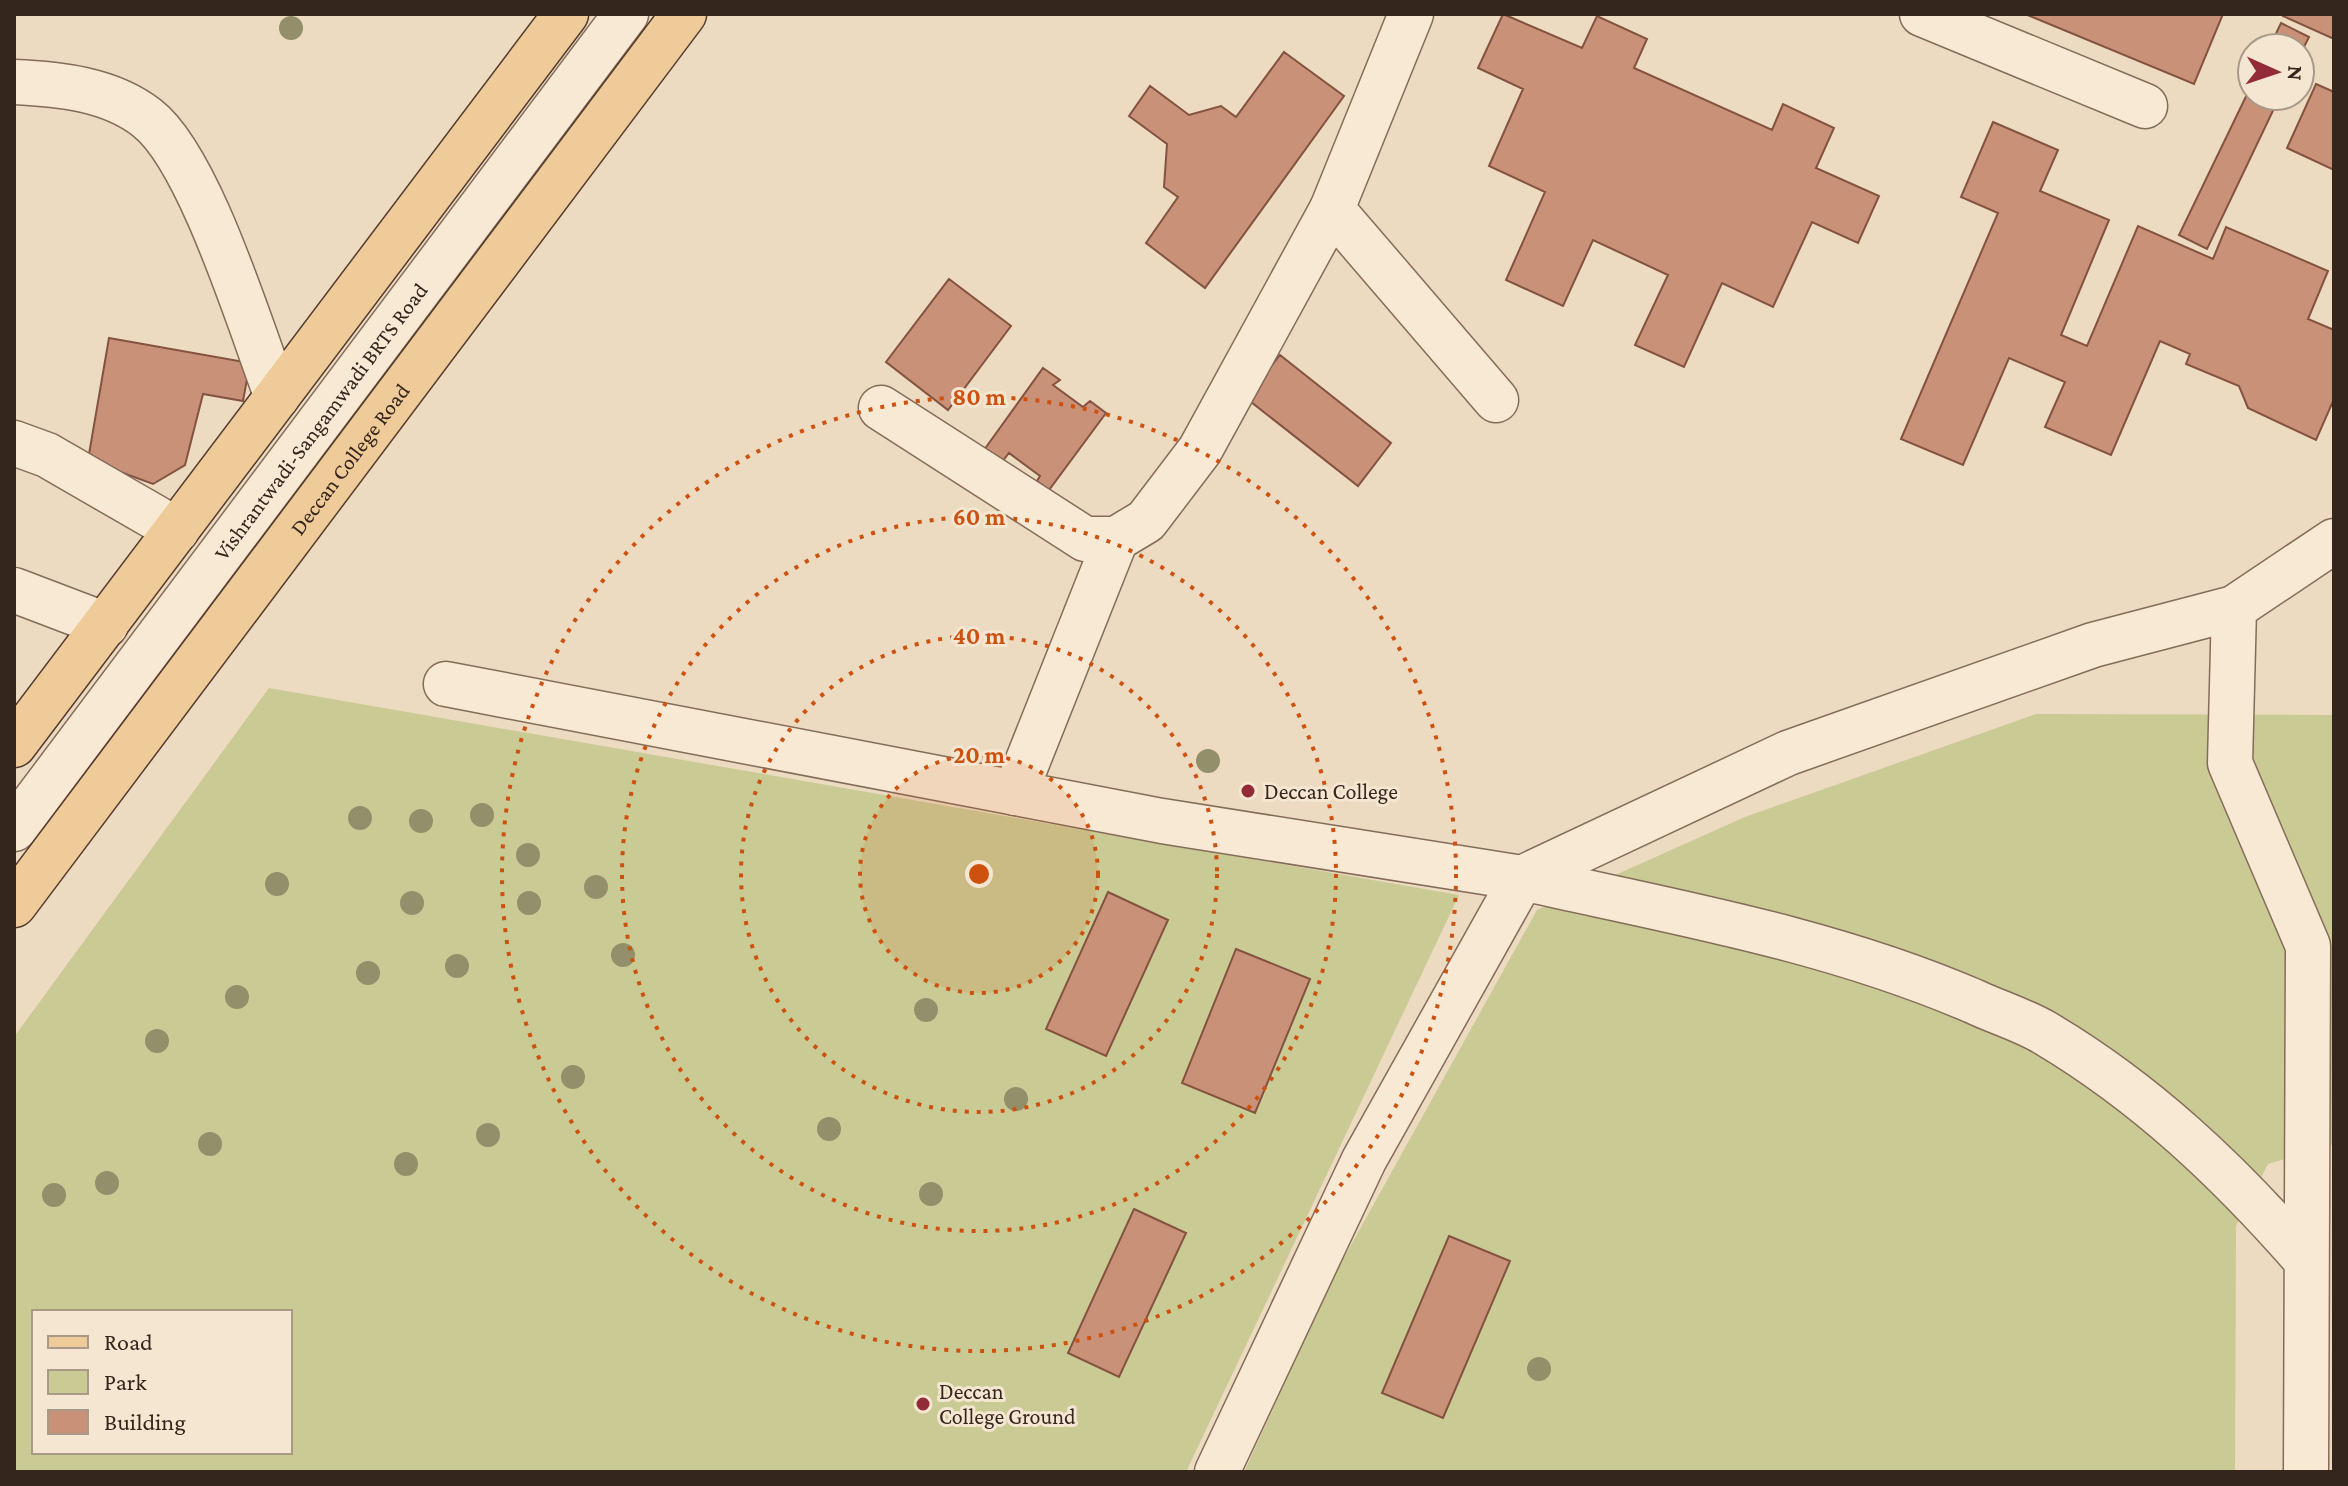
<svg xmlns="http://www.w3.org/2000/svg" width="2348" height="1486" font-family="'Crimson Pro',serif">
<rect width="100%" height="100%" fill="#ecdac1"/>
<!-- green -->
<path fill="#caca95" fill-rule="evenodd" d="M269,688L1459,895L1186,1472H14V1037ZM34,1312H290V1452H34Z
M2036,714L2334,715V1144L2268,1164L2236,1226L2235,1472H1244L1335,1274L1537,910L1745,817Z"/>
<!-- building -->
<path fill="#c99178" stroke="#835340" stroke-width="2" d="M1503,14L1582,48L1597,16L1647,39L1634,68L1772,130L1783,104L1834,128L1816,168L1879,196L1858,243L1812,222L1773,307L1722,283L1684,367L1635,345L1668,275L1593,240L1563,306L1506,280L1545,192L1489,166L1523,89L1478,68Z
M2025,14H2223L2194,84Z
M2284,14H2334V39L2283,16Z
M2281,23L2309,37L2300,55V48H2269Z
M1284,52L1344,96L1205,288L1146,243L1178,197L1164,187L1167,144L1129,116L1150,86L1189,115L1221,106L1236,117Z
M2252,84V96H2280L2207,249L2179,235Z
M2316,84L2334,92V170L2287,148Z
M1993,122L2058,150L2040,191L2109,220L2061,335L2087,346L2138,226L2213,259L2226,227L2328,271L2308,319L2334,330V399L2316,440L2248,408L2239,386L2186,364L2190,354L2160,341L2111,455L2045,427L2065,382L2009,358L1963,465L1901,439L1998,213L1961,197Z
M949,279L1011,326L948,410L886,362Z
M109,338L250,363L243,401L203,394L185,465L153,484L88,460Z
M1280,355L1391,443L1358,486L1246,398Z
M1043,368L1060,380L1053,385L1083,407L1090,401L1106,413L1049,490L1037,481L1040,476L1009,453L1001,463L984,450Z
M1108,892L1168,920L1106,1056L1046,1029Z
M1236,949L1310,979L1255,1113L1182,1083Z
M1134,1209L1186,1233L1119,1377L1068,1353Z
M1449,1236L1510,1261L1443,1418L1382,1393Z"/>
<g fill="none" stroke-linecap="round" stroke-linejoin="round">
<!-- minor casing -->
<g stroke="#856c59" stroke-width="47">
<g id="minor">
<path d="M1411,14L1332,209L1496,400"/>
<path d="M1922,14L2145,106"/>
<path d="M14,82C59,84 110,89 147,118C200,159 251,329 277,397"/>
<path d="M881,408L1085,539H1116L1146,521L1200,450L1332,209"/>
<path d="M14,443L47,455L177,530"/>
<path d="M14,590L106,625"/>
<path d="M2234,608L2230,763L2308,946L2306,1472"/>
<path d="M446,684L1162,821L1522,878L1788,753L2093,645L2234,608L2334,541"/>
<path d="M1015,793L1116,539"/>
<path id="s1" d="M14,829L626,14"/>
<path d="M1217,1472L1364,1160L1522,878C1674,912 1829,939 1973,1001C1996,1012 2023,1020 2045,1033C2146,1093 2228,1171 2305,1259"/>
</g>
</g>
<!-- major casing -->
<g stroke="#533b2e" stroke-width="47">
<g id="major">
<path d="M14,745L566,14"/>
<path id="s2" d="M14,905L684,14"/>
</g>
</g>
<!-- minor -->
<use href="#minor" stroke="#f7e9d4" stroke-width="44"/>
<!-- major -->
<use href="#major" stroke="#efcb99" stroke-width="44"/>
</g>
<!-- trees -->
<g fill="#938f6b">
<circle cx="291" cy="28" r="12"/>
<circle cx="1208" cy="761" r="12"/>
<circle cx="482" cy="815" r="12"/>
<circle cx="360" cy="818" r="12"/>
<circle cx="421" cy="821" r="12"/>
<circle cx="528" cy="855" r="12"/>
<circle cx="277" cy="884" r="12"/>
<circle cx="596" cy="887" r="12"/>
<circle cx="412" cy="903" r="12"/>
<circle cx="529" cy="903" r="12"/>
<circle cx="623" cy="955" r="12"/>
<circle cx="457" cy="966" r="12"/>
<circle cx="368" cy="973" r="12"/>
<circle cx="237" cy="997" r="12"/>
<circle cx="926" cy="1010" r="12"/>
<circle cx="157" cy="1041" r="12"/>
<circle cx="573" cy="1077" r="12"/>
<circle cx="1016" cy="1099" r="12"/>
<circle cx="829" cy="1129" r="12"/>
<circle cx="488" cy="1135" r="12"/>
<circle cx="210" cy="1144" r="12"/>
<circle cx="406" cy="1164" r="12"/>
<circle cx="107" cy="1183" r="12"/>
<circle cx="931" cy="1194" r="12"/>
<circle cx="54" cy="1195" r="12"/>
<circle cx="1539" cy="1369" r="12"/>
</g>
<!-- distance rings -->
<circle cx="979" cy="874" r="119" fill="#cd510f" fill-opacity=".12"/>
<g fill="none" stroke="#cd510f" stroke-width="4" stroke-dasharray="4 8">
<circle cx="979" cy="874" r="119"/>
<circle cx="979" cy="874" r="238"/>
<circle cx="979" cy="874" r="357"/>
<circle cx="979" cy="874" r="477"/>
</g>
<!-- markers -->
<g fill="#922b37" stroke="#f4e6d0" stroke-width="3">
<circle cx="1248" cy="791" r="8"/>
<circle cx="923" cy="1404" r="8"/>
</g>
<g text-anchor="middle" stroke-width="6" stroke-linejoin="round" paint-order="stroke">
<!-- street labels -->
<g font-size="22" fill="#35261d" stroke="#f4e6d0">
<text dy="8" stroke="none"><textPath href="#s1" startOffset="510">Vishrantwadi-Sangamwadi BRTS Road</textPath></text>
<text dy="8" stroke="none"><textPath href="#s2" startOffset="558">Deccan College Road</textPath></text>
</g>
<!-- poi labels -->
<g font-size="22" fill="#35261d" stroke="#f4e6d0" text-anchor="start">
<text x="1264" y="799">Deccan College</text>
<text x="939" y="1399">Deccan<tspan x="939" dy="25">College Ground</tspan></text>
</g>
</g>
<circle cx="979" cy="874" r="12" fill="#cd510f" stroke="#f4e6d0" stroke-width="4"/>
<g font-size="24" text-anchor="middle" font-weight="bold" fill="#cd510f" stroke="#f4e6d0" stroke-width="6" stroke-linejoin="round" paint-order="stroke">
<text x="979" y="405">80 m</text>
<text x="979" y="525">60 m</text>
<text x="979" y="644">40 m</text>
<text x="979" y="763">20 m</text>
</g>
<!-- border -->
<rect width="2348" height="1486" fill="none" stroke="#35261d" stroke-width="32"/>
<!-- legend -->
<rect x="32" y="1310" width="260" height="144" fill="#f4e6d0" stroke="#a89988" stroke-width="2"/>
<rect x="48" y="1336" width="40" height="12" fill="#efcb99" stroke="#a89988" stroke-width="2"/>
<text x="104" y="1350" font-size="24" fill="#35261d">Road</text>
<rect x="48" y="1370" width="40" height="24" fill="#caca95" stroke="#a89988" stroke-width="2"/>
<text x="104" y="1390" font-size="24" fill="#35261d">Park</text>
<rect x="48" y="1410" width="40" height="24" fill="#c99178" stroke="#a89988" stroke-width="2"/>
<text x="104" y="1430" font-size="24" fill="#35261d">Building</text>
<!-- north arrow -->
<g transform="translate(2276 72) rotate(93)"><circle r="38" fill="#f4e6d0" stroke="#a89988" stroke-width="2"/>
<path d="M0-6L14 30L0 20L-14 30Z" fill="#922b37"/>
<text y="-12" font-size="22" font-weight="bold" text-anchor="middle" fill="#35261d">N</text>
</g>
</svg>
